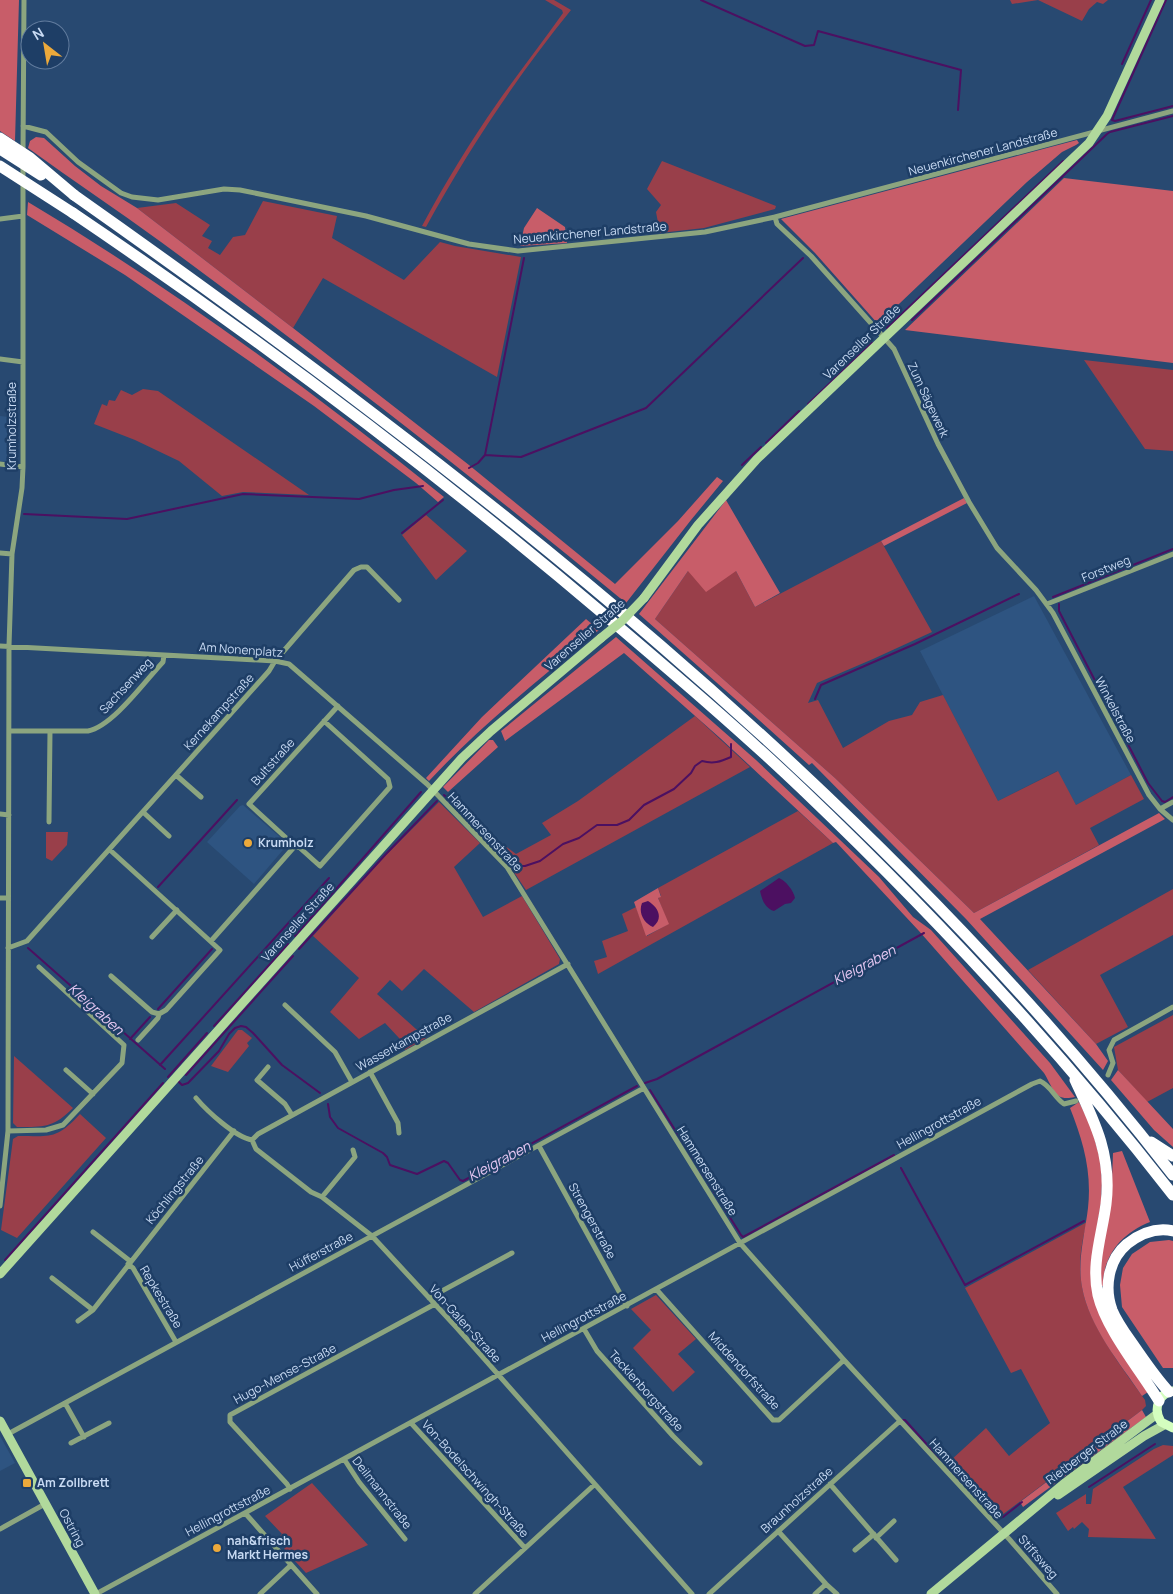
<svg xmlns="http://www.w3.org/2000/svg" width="1173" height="1594" font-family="Manrope,sans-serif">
<rect width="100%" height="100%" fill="#284971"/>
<!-- built -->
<path fill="#2e5481" d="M0,416L17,418V459L12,463L0,461Z
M1034,596L1131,775L1076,805L1057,771L998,801L920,651Z
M243,805L288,844L254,884L207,842L240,806Z
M0,1436L15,1463L0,1471Z"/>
<!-- green -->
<path fill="#993f4a" d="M545,0H554L571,10C516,78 468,150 426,227L422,226C445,183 470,142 498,102C519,72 542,43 563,13L562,10Z
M1010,0H1108L1103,4L1097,2L1089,9L1082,21L1038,0L1012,4Z
M662,161L776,206L775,209L704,228L660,233L656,212L661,205L647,189Z
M263,201L337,216L332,238L404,280L440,242L455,246L521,257L497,377L323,278L293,328L137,208L176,203L210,225L202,236L212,241L208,248L220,255L233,237L245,235Z
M1084,360L1173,370V451L1145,449Z
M143,389L158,391L309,495L243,492L222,496L179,461L135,440L94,424L102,404L107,406L109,400L115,401L121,390L132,395Z
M426,515L467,551L436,580L402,535Z
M881,541L932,632L873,659L817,683L808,703L818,700L843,748L889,721L912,715L920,702L943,695L998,801L1058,771L1076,805L1131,775L1144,799L1090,828L1099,845L974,913L835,778L655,619L688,571H736L755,607Z
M695,716L750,767L526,890L509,865L491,846L497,840L516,854L551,835L542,823L578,801Z
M439,802L480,843L454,867L483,917L522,896L560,959L559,964L474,1012L424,969L402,991L390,980L377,994L426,1038L405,1050L399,1038L385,1023L359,1039L330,1012L359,978L313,936L386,855Z
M798,811L833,843L598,974L594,961L607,957L602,941L628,931L622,914L636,907L647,936L668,924L658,898L661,896L658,888Z
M46,832H68L67,845L52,861L46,858Z
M1173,889V935L1100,975L1128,1027L1096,1044L1028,970Z
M1173,1015V1088L1147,1102L1118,1070L1114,1047Z
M238,1030H242L252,1038L247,1043L249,1046L228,1072L211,1066Z
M14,1056L73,1108C53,1128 44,1127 17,1127L13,1123Z
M80,1114L106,1138L17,1238L1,1230L13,1139L18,1136C51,1136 56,1140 80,1114Z
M1087,1222C1081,1243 1078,1266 1082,1287C1088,1324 1123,1369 1145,1400L1146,1406L1142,1410L1002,1515L994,1514L949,1466L950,1461L986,1428L1009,1456L1050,1423L1021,1369L1011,1373L965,1288Z
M656,1295L696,1339L678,1354L695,1372L673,1392L633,1348L651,1330L631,1309Z
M1163,1445L1173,1446V1455L1123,1487L1156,1539L1088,1537L1089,1529L1082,1522L1074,1529L1073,1527L1068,1531L1056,1513L1086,1494V1504H1091L1093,1489L1154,1449Z
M312,1483L368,1545L306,1573L284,1549L286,1547L278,1538L282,1534L265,1516Z"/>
<!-- forest -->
<path fill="#c85d69" d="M0,0H19L15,141L0,131Z
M36,137L44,138L75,166L101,186L137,208L293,328L469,465L615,584L678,521L717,477L723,481L691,520L626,603C475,478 319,358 161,242C117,210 72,180 28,148L30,141Z
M1077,140L1079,143L1076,145L1062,152L1027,182L878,324L815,253L781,219Z
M1064,178L1173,191V363L905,330Z
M28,202C174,289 312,391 444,497L438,502L416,483L314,406L125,275L27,215Z
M537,208L565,227L567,243L520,246L524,228Z
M964,498L967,503L884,546L881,541Z
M726,500L780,593L755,607L736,571L706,592L688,571L655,619L835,778L974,913L1159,813L1165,819L980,919L1096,1044L1108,1061L1103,1070L966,919L812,763L809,765L759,720L639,614Z
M586,619L599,630C541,678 481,725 429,781L426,778L482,717Z
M616,637L756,760L879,877L913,917L931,930L1050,1063L1075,1097C1054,1102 1054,1089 1044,1073L919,931L836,842L833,843L720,738L624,653L505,741L501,731Z
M489,740H493L498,747L448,792L443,787Z
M658,888L661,897L658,898L669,924L646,936L634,902Z
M1118,1070L1173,1129V1147L1154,1130L1111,1080Z
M1079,1102L1091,1126L1100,1159L1102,1181L1101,1203L1091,1263L1148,1392L1142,1396C1120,1363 1089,1327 1082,1287C1077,1260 1085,1234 1088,1208C1092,1171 1083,1141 1070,1108Z
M1122,1151L1150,1222C1122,1233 1103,1255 1103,1286H1100L1099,1265L1112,1179L1113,1153Z
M1169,1240L1173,1241V1368H1163L1122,1307L1120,1285L1123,1268L1132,1254L1150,1242Z
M1142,1410L1146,1417L1023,1507L1020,1502Z"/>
<!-- water -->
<path fill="#4c1061" d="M779,878C785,880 794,891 795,898L791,903L785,904L774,911C765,908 762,900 760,891Z
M648,901C658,907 664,918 653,927C644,923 638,913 642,903Z"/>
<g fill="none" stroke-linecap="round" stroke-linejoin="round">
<!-- stream -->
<path stroke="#4c1061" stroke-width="2" d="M701,0L805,46L814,45L818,31L961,70L958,110
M1166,0L1112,120L1115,121L1173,106
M1122,64L1151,0
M912,320L1107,134L1110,132L1173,116
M887,328L1063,161
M808,404L872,343
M766,443L799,411
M485,455L521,457L646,408L803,258
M742,465L761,447
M469,468L478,463L485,455L524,258
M24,514L127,519L243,494L359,499L394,490L423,486
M402,533L443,500
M1053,597L1173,549
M1059,604V611L1148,783L1162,801L1165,802L1173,797
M815,699L821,685L915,644L1019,594
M444,795L507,858L517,866H525L540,861L563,844L579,838L597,825H617L629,820L644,805L674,789L691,773L695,766L702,761C713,764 720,762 731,757V744
M158,887L237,800
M295,936L421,792
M28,948L165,1069
M299,949L385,855L437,801
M158,1009L212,949
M214,1026L288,944
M130,1039L150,1017
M160,1065L329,878
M186,1075L293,956
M168,1077L207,1033
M178,1081L182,1085L188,1083L219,1051L229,1034L235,1028L241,1026L246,1027L253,1033L282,1065L320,1093
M645,1083L657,1079L924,933
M650,1090L741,1235L743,1237L894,1155
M328,1104L330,1117L338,1128L383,1153L387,1157L390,1165L417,1174L444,1161L448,1163L460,1180L463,1181L637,1086
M901,1168L965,1285L1084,1221
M5,1260L163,1083
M903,1420H905L940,1459
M948,1467L994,1515L999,1518L1003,1517L1022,1502
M1089,1487L1155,1444"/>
<!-- street -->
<path stroke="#8ca57f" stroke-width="5" d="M23,126L46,132L78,162L121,193L132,197L158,200L224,189L240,190L366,216L469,244L518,251L705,232L775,217L1173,111
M23,152L24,0
M775,217L777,224L811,256L894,349L938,444L969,502L997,548L1036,590L1053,613L1149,795L1160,809L1173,820
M0,219L23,216
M0,359L23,362
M0,464L23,467
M0,553L12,554
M1047,604L1173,554
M0,646L275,661L289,664L427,784L507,867L740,1243L844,1360L1010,1540L1057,1594
M324,721L388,779L390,787L320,866L300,848L295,846L249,804L338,706
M10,731H88C113,726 145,681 163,662L164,655
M176,775L201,797
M1160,809L1173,802
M143,812L169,836
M0,814L9,815
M49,822L50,731
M110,850L220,950L166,1010L159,1014L152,1012L111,976
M0,898H8
M152,937L177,910
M211,941L295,846
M8,948L27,941L269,671L275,661L354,570L361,567H367L399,600
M285,1005L335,1052L352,1082
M138,1040L158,1018L159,1014
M268,1067L257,1080L285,1104L292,1115
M66,1070L93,1094
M370,1072L398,1123L399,1133
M1108,1075L1113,1063L1109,1050L1114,1040L1173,1007
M196,1098C207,1111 235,1137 252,1140L256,1149L311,1192L322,1197L372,1236L457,1328L692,1594
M8,1131L46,1130L63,1125L122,1063L124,1045L39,967
M252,1140L258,1134L568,964
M539,1146L627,1306
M322,1197L355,1157L353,1150
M0,1206L8,1131L9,646L12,554L22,488L23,467V165
M93,1232L130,1261
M128,1264L133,1268L176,1342
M52,1278L93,1310
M656,1289L773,1420H779L844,1360
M429,1298L512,1253
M78,1321L93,1310L234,1131
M584,1329L597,1351L673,1436L700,1463
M65,1403L84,1437
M411,1423L525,1548
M8,1434L644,1088
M71,1443L109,1423
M344,1459L359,1482L405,1539
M830,1484L896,1560
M290,1489L287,1484L230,1422V1415L435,1304
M245,1513L317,1594
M0,1529L45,1504
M778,1531L826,1584L837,1594
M876,1538L894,1521
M855,1550L874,1534
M96,1594L1032,1084L1040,1081C1051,1086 1054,1097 1064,1104L1076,1101
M260,1594L291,1565
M475,1594L594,1485
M709,1594L900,1421
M815,1594L826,1584"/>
<!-- secondary -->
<path stroke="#b1d99c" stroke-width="9" d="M644,598L698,525L757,459L1089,143L1107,116L1160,0
M0,1274L462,758L491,731L601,638
M0,1421L95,1594
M1058,1495L1144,1436L1164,1425
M931,1594L1066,1482L1157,1414"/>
<!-- primary -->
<path stroke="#d4febf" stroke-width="9" d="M1173,1391C1158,1394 1153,1409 1161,1422L1173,1428"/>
<!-- highway -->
<path stroke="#fff" stroke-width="11" d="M74,195C475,478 870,786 1173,1175
M73,213C258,338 436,472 607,617C673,673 739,729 802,789C935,916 1060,1050 1173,1195
M1075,1080C1095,1122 1112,1156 1106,1204C1102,1235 1091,1264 1098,1295C1106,1329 1140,1370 1159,1401
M1151,1142L1173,1156
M1169,1392C1155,1377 1144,1360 1132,1343C1125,1333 1117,1322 1112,1310C1104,1288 1108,1260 1127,1244C1140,1234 1156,1227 1173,1231"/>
<!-- secondary-bridge -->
<path stroke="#b1d99c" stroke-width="9" d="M601,638L622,621L644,598"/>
<!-- highway-bridge -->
<path stroke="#fff" stroke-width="11" d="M0,138L29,157L74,195
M0,149L41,175
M0,166L73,213"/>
</g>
<!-- markers -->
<g fill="#eca93b" stroke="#1e3e66" stroke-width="2">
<circle cx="248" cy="843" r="5"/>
<rect x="22" y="1478" width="10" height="10" rx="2.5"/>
<circle cx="217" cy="1548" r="5"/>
</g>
<g text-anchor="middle" stroke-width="5" stroke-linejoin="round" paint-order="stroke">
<!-- street labels -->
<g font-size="12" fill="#c8daf3" stroke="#1e3e66">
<text transform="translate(983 152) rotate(-15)" y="4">Neuenkirchener Landstraße</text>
<text transform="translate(590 233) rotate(-5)" y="4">Neuenkirchener Landstraße</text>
<text transform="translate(862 342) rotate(-44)" y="4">Varenseller Straße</text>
<text transform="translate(928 400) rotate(65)" y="4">Zum Sägewerk</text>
<text transform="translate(12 426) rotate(-90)" y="4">Krumholzstraße</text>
<text transform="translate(1106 569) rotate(-22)" y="4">Forstweg</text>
<text transform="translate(585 635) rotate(-41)" y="4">Varenseller Straße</text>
<text transform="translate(241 650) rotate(4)" y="4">Am Nonenplatz</text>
<text transform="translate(126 686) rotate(-47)" y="4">Sachsenweg</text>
<text transform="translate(1115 710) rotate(62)" y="4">Winkelstraße</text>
<text transform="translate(219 712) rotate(-48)" y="4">Kernekampstraße</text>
<text transform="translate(273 762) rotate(-48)" y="4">Bultstraße</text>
<text transform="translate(485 832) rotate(47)" y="4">Hammersenstraße</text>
<text transform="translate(298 922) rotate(-48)" y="4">Varenseller Straße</text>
<text transform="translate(404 1042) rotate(-29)" y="4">Wasserkampstraße</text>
<text transform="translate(939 1123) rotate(-29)" y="4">Hellingrottstraße</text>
<text transform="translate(707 1171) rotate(58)" y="4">Hammersenstraße</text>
<text transform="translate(175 1190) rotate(-51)" y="4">Köchlingstraße</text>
<text transform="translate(592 1221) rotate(61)" y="4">Strengerstraße</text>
<text transform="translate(321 1252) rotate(-28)" y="4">Hüfferstraße</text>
<text transform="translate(161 1297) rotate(59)" y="4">Repkestraße</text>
<text transform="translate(584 1317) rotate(-28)" y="4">Hellingrottstraße</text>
<text transform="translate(465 1324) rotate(48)" y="4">Von-Galen-Straße</text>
<text transform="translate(744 1371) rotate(48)" y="4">Middendorfstraße</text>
<text transform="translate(285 1374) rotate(-28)" y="4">Hugo-Mense-Straße</text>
<text transform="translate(646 1391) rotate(48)" y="4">Tecklenborgstraße</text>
<text transform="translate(1087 1452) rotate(-37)" y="4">Rietberger Straße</text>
<text transform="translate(475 1479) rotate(48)" y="4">Von-Bodelschwingh-Straße</text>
<text transform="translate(966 1479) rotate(48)" y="4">Hammersenstraße</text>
<text transform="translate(382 1493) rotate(52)" y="4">Deilmannstraße</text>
<text transform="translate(797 1500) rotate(-42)" y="4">Braunholzstraße</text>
<text transform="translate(228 1511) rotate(-28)" y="4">Hellingrottstraße</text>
<text transform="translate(72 1528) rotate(62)" y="4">Ostring</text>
<text transform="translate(1038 1557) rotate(49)" y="4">Stiftsweg</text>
</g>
<!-- poi labels -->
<g font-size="12" font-weight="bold" fill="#c8daf3" stroke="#1e3e66" text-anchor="start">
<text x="258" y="847">Krumholz</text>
<text x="37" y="1487">Am Zollbrett</text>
<text x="227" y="1545">nah&amp;frisch<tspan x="227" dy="14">Markt Hermes</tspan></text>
</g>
<!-- water labels -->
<g font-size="14" font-style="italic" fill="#e6c8f3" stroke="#1e3e66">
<text transform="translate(864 965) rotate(-28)" y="5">Kleigraben</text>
<text transform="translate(96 1009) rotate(42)" y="5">Kleigraben</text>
<text transform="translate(499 1161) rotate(-28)" y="5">Kleigraben</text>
</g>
</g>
<!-- north arrow -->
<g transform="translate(45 45) rotate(329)"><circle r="24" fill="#1e3e66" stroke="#627c9e"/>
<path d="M0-4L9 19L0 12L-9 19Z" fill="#eca93b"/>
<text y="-8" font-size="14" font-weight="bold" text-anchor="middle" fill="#c8daf3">N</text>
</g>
</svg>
